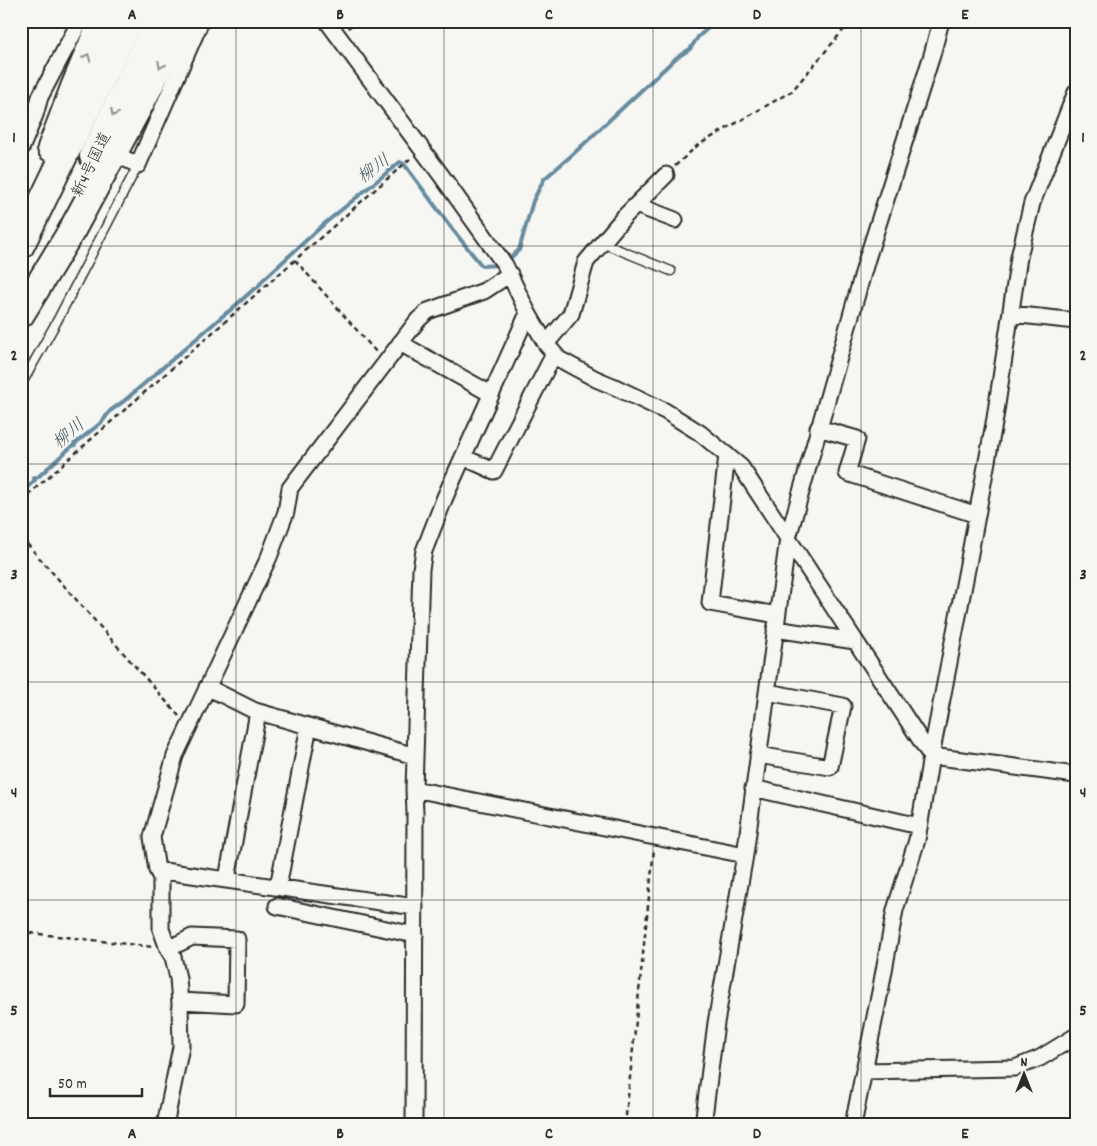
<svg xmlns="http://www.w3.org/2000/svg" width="1097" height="1146" font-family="Dekko,'Klee One',sans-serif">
<rect width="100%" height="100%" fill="#f6f6f2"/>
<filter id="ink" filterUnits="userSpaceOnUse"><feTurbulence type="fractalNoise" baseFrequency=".02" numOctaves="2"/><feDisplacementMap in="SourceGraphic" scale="10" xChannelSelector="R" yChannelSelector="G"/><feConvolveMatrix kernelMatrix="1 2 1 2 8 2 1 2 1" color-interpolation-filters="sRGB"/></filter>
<g filter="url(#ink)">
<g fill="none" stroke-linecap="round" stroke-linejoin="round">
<!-- stream -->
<path stroke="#668ca0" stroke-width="4" d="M506,262L519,250L533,201L544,179L571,156L676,58L690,49L698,37L716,21
M21,493L35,480L34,478L38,477L72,446L75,445L74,444L77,442L102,422L110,411L124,401L225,314L228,312L254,289L258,287L263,280L324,224L400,162L404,164L453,230L482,266L500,265"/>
<!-- lane casing -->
<g stroke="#2b2b2b" stroke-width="11">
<path id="lane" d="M602,243L671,271
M21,385L57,321L138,165"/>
</g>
<!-- street casing -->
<g stroke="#2b2b2b" stroke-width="19">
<path id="street" d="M327,21L441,175L505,265L528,313L546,344L559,359L596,379L615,387L665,411L700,433L741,467L931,756L1076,775
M21,149L35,115L40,97L80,21
M119,156L138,165L201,21
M636,205L675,220
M1011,314L1076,321
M400,343L491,394
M546,344L571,314L586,262L624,217L666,175
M818,428L857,439L847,473L977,515
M727,455L710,603L777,615
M463,457L494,471L554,354
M775,629L855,641
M207,687L255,711L415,756
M758,755L830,767L843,706L767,692
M753,788L919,826
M414,789L745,855
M157,870L415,907
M227,879L258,712
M278,887L309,726
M277,906L415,935
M168,949L192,937L237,939L236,1004L180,1001
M864,1071L1015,1068L1040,1058L1076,1036
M165,1125L181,1047L180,1004L178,978L173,957L168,949L161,929V878L157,870L152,837L175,756L269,557L286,512L290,488L418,320L428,311L484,291L510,274
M414,1125L415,813L414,789L421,569L424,551L445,497L528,313
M703,1125L716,1023L745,855L788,538L867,259L932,55L941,21
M853,1125L881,987L895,910L917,840L931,756L968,564L995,418L1019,257L1032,203L1076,92"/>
</g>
<!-- highway casing -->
<g stroke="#2b2b2b" stroke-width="30">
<path id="highway" d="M51,148L75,85L102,21
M93,156L158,21
M21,245L129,21
M21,314L72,230L145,95L182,21"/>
</g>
<!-- path -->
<path stroke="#2b2b2b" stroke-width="2.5" stroke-dasharray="5 4" stroke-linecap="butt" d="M348,28L356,21
M675,166L698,145L792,91L851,21
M295,260L377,353
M21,501L411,158
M21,537L179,716
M21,932L154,947
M625,1125L654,849"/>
<!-- lane -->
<use href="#lane" stroke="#f6f6f2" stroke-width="8"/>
<!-- street -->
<use href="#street" stroke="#f6f6f2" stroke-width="15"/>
<!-- highway -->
<use href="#highway" stroke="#f6f6f2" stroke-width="26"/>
</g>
<!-- one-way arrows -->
<defs><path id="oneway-chevron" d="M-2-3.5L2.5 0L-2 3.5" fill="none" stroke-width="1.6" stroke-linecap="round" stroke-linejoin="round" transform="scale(1.25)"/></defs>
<g stroke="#90908e">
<use href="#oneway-chevron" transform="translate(87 57) rotate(-67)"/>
<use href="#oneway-chevron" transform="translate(161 65) rotate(117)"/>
<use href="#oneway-chevron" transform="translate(114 113) rotate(116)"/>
</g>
</g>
<!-- grid -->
<path fill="none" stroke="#2b2b2b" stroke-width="1" stroke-opacity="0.55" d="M236,21V1125M444,21V1125M653,21V1125M861,21V1125M21,246H1076M21,464H1076M21,682H1076M21,900H1076"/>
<g text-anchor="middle" stroke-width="4" stroke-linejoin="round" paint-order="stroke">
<!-- street labels -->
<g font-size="16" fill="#2b2b2b" stroke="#f6f6f2">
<text transform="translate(90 164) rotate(-64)" y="6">新4号国道</text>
</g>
<!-- water labels -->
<g font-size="18" font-style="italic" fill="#44545c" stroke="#f6f6f2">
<text transform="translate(373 168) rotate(-36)" y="6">柳川</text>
<text transform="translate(68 433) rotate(-41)" y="6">柳川</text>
</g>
</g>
<!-- margin -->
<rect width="1097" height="1146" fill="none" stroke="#f6f6f2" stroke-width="55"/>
<!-- north arrow -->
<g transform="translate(1024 1074)" stroke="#f6f6f2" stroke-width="4" paint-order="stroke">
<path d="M0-4L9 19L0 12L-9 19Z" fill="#2b2b2b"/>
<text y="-8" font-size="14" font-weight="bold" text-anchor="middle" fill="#2b2b2b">N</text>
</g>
<!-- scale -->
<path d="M50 1088v8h92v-8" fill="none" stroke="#2b2b2b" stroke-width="2.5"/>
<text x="58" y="1088" font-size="15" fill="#2b2b2b" stroke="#f6f6f2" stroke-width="4" paint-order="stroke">50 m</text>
<rect x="28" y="28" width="1042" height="1090" fill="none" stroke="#2b2b2b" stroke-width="2"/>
<g font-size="16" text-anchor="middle" font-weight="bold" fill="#2b2b2b">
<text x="132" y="19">A</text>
<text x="340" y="19">B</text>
<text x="549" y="19">C</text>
<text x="757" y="19">D</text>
<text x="965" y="19">E</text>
<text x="14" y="142">1</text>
<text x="1083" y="142">1</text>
<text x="14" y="360">2</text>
<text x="1083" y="360">2</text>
<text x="14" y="579">3</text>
<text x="1083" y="579">3</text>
<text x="14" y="797">4</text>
<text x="1083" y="797">4</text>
<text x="14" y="1015">5</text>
<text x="1083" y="1015">5</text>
<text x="132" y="1138">A</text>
<text x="340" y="1138">B</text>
<text x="549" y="1138">C</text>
<text x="757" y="1138">D</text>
<text x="965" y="1138">E</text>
</g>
</svg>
